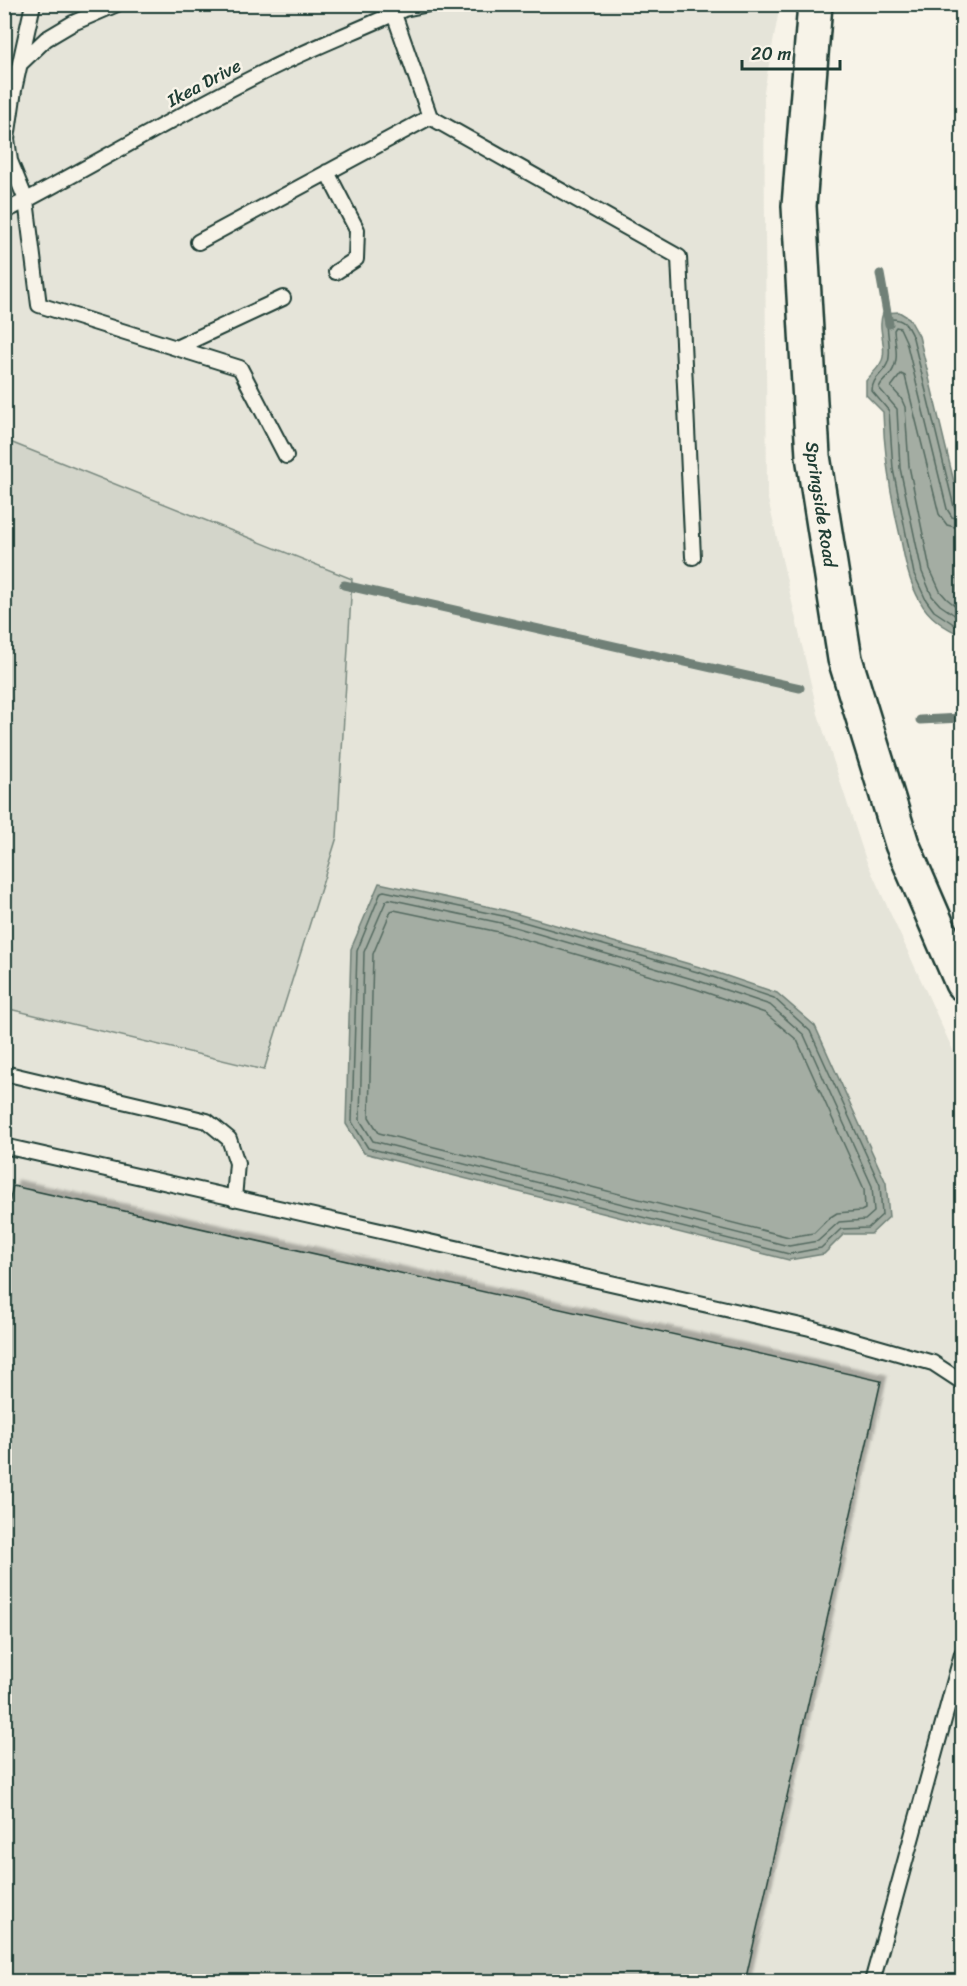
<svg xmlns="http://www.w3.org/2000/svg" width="967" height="1986" font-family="Sriracha,sans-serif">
<defs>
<filter id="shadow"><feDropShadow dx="5.5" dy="-5.5" stdDeviation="1.5" flood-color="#0004"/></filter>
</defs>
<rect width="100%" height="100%" fill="#f7f3e8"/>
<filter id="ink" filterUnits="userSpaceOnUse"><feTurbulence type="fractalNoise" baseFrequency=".0167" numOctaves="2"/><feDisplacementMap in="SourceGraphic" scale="12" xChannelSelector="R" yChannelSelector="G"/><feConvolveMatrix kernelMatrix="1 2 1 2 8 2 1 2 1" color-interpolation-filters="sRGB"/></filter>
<g filter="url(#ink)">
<!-- built -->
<path fill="#e5e4d9" d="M5,5H780L764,91L767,495L818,714L866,860L962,1070V1981L5,1982Z"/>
<!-- green -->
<path fill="#d3d5ca" stroke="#79897f" stroke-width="1.5" d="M5,440L352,579L337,837L264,1070L5,1008Z"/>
<!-- water -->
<path fill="#a4ada3" stroke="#6f8077" stroke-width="1.5" d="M899,312L909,318L919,336L962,515V635C946,629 928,617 920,601C909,582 905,561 901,540C891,498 884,455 883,412L866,395V381C871,374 882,366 883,357C886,342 877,328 883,313Z
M379,883L504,910L703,968L777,993L815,1026L886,1183L889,1217L871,1234H844L824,1254L789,1260L364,1153L346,1124L351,949Z"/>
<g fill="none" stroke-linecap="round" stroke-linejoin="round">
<!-- shore -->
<path stroke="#546a60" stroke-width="1.5" d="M962,512L957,511L954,507L913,338C907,325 904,318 889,319L887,322C887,334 892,351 888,362C884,374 872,377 872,391L889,411L893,469L914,574L926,600L934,611L955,625L962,628
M962,520L952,517L947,509L906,341L900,328L896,327L894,330C895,345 900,360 891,373C887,379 881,381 879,388L897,409L900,468L922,572L932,596L940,605L962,620
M962,529L947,525L939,514L905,376L901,374L891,387L901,398L905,407L909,466L930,569L940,591L947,599L962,611
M384,891L503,916L701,973L774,998L810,1031L880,1185L882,1215L868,1228L841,1229L821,1248L789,1254L368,1148L352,1122L357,951L381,892Z
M389,899L501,923L699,981L770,1005L804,1035L872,1186L874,1212L865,1220L839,1222L818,1241L789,1246L373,1141L360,1120L364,952L386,901Z
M394,910L499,932L696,989L765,1013L797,1040L864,1189L865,1209L861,1211L837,1213L829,1218L814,1233L789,1237L379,1133L369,1117L373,954L391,911Z"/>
<!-- stream -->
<path stroke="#6f8077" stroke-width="9" d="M880,274L889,324
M344,585L800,688
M920,720L962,718"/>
</g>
<!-- building -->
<path fill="#bbc1b6" stroke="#1f3d34" stroke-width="1.5" filter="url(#shadow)" d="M13,1186L881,1381L745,1982H4V1224Z"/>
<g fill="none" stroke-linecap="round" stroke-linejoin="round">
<!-- service casing -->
<g stroke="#1f3d34" stroke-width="18">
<path id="service" d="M33,4L14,90L7,139L10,161L26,200L39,305L240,368L286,456
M394,14L430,117L679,257L693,557
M21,63L46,39L73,23L117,4
M327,172L357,230L356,259L336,272
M4,212C92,166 177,115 266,71C311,48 359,30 404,9L429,4
M198,242L430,117
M178,347L283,298
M4,1073L207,1121L229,1139L237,1163L234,1199
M4,1146L810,1328L933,1363L962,1382
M872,1982L962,1654"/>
</g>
<!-- secondary casing -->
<g stroke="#1f3d34" stroke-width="38">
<g id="secondary">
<path id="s1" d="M815,4L799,206L813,456L845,659L902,844L962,983"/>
</g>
</g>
<!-- service -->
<use href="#service" stroke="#f7f3e8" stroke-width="14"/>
<!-- secondary -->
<use href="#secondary" stroke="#f7f3e8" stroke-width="33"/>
</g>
</g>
<g text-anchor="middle" stroke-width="5" stroke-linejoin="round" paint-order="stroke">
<!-- street labels -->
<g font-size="18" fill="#1f3d34" stroke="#f7f3e8">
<text transform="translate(204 83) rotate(-28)" y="6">Ikea Drive</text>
<text dy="6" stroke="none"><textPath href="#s1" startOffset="502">Springside Road</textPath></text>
</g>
</g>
<!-- margin -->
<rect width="967" height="1986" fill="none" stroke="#f7f3e8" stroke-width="24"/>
<rect x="12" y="12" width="943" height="1962" fill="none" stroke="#1f3d34" stroke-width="2" filter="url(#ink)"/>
<!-- scale -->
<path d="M742 60v9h98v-9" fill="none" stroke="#1f3d34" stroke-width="3"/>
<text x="751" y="60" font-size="18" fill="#1f3d34" stroke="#f7f3e8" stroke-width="4.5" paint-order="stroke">20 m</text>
</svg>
